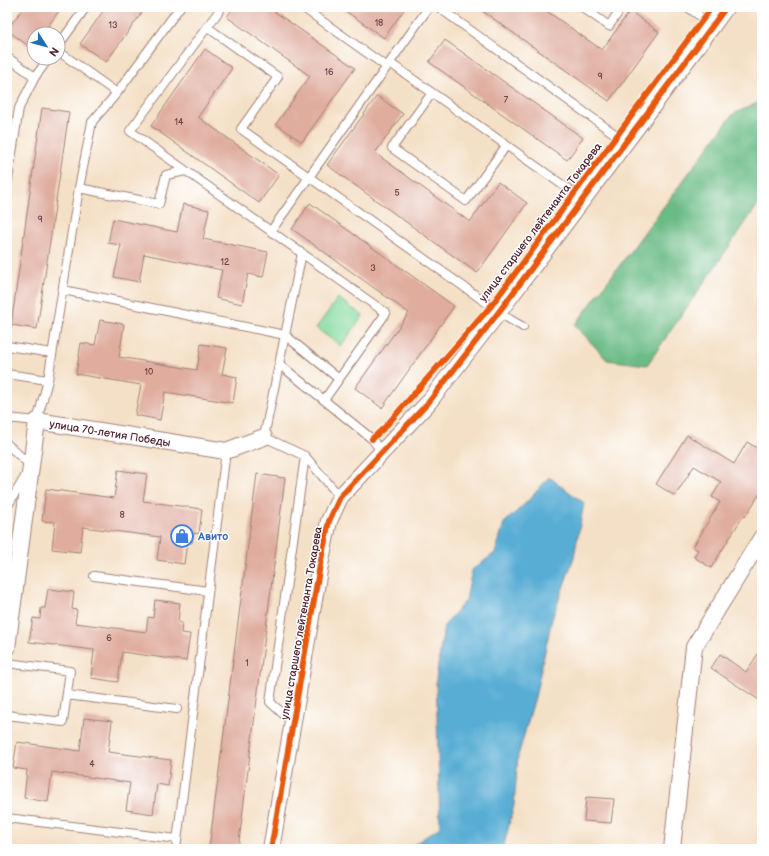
<svg xmlns="http://www.w3.org/2000/svg" width="769" height="856" font-family="'Balsamiq Sans',sans-serif">
<rect width="100%" height="100%" fill="#fff"/>
<filter id="ink" filterUnits="userSpaceOnUse"><feTurbulence type="fractalNoise" baseFrequency=".025" numOctaves="2"/><feDisplacementMap in="SourceGraphic" scale="8" xChannelSelector="R" yChannelSelector="G"/><feConvolveMatrix kernelMatrix="1 2 1 2 8 2 1 2 1" color-interpolation-filters="sRGB"/></filter>
<filter id="wash" filterUnits="userSpaceOnUse"><feTurbulence type="fractalNoise" baseFrequency=".012" numOctaves="4" result="noise"/><feDisplacementMap in="SourceGraphic" scale="16" xChannelSelector="R" yChannelSelector="G"/><feGaussianBlur stdDeviation="0.9" result="paint"/><feColorMatrix in="noise" values="0 0 0 0 0 0 0 0 0 0 0 0 0 0 0 0 0 1.4 0 .05"/><feComposite in="paint" operator="in"/></filter>
<g filter="url(#wash)">
<rect width="100%" height="100%" fill="#f4e0c6"/>
<!-- green -->
<path fill="#84db9e" stroke="#677d64" d="M338,298L363,316L341,346L316,328Z"/>
<!-- forest -->
<path fill="#6bbb85" stroke="#5a6d58" d="M762,101V199L647,365L607,360L575,325L733,114Z"/>
<!-- water -->
<path fill="#58add4" stroke="#516680" d="M549,477L584,503L574,557L552,619L535,697L518,756L514,805L503,849H407L440,827L436,679L444,626L466,600L472,570L495,553L504,523L527,502Z"/>
<g id="blocks">
<!-- building -->
<path fill="#dfac9d" d="M24,7H62L42,34H34V50L7,30Z
M106,7H146L106,62L80,44Z
M234,7H268L355,68L302,142L276,124L310,76L227,17Z
M340,7H406L384,38Z
M477,7H541L602,50L630,11L659,32L609,101Z
M445,40L583,138L567,160L429,62Z
M205,49L232,68L198,117L279,175L259,203L151,126Z
M377,96L403,114L375,153L470,222L498,182L527,203L477,273L327,165Z
M42,108L69,112L37,329L11,325Z
M310,203L454,306L382,408L355,388L409,313L292,229Z
M183,204L209,210L203,239L268,252L263,277L248,274L242,304L216,298L222,270L144,254L139,282L114,277L121,245L108,243L113,219L177,232Z
M100,320L124,324L119,357L197,370L201,344L227,348L222,374L237,377L233,403L165,392L160,420L135,415L141,385L76,374L81,343L95,345Z
M687,435L734,464L747,442L762,451V490L745,517L743,516L711,568L694,557L698,550L693,547L720,502L712,497L721,482L694,466L675,496L656,484Z
M118,470L147,474L143,501L202,509L199,534L194,533L192,543H187L184,564L157,560L160,537L83,527L80,552L52,549L55,522L42,521L46,489L114,498Z
M257,474L285,478L238,849H209Z
M48,589L74,592L72,609L77,610L75,623L146,632L148,617L153,618L155,600L180,603L178,622L182,623L181,633L190,634L186,661L122,652L118,682L91,678L94,650L29,642L33,618L40,619L41,608H45Z
M762,648V702L711,668L720,654L746,672Z
M84,718L112,721L108,752L171,760L168,786L157,784L153,814L126,810L130,783L52,772L48,802L24,798L27,770L13,768L17,742L80,751Z
M586,797L614,799L611,823L584,821Z"/>
</g>
</g>
<g filter="url(#ink)">
<use href="#blocks" fill-opacity="0" stroke="#9f8078" stroke-width="1"/>
<g fill="none" stroke-linecap="round" stroke-linejoin="round">
<!-- service casing -->
<g stroke="#9f8078" stroke-width="10">
<path id="service" d="M222,7L130,131L386,313L324,400L372,439L382,452
M302,7L387,67
M438,7L626,142
M582,7L609,26L622,7
M687,7L713,25
M207,27L278,77L241,129L491,306C500,315 512,320 523,327
M58,46L86,7
M58,51L117,93L180,7
M7,57L35,77
M390,63L574,193
M432,93L392,148L466,201L506,146
M7,186L19,108L35,77L49,58
M79,188L159,204L166,175L186,171
M271,231L429,7
M302,253L264,437L305,456L340,497
M63,290L285,335L339,379
M7,346L52,353
M279,364L324,400
M7,374L48,380
M7,418L37,421L48,380L79,188L92,122L117,93
M7,444L31,466
M7,507L26,475
M94,576L208,591
M7,663L70,671L63,722L7,715
M67,695L177,709
M293,723L270,702L305,456
M7,818L177,839
M176,849L226,451"/>
</g>
<!-- minor casing -->
<g stroke="#9f8078" stroke-width="18">
<path id="minor" d="M7,648L37,421L226,451L264,437
M271,849L320,565L329,521L340,497L428,403L498,313L713,25L726,7
M672,849L694,647L762,537"/>
</g>
<!-- service -->
<use href="#service" stroke="#fff" stroke-width="8"/>
<!-- minor -->
<use href="#minor" stroke="#fff" stroke-width="16"/>
<!-- cycleway casing -->
<g stroke="#fff" stroke-width="8">
<path id="cycleway" d="M372,439L385,427L491,306L712,7
M271,849L320,565L329,521L340,497L428,403L498,313L713,25L726,7"/>
</g>
<!-- cycleway -->
<use href="#cycleway" stroke="#e8590c" stroke-width="6"/>
</g>
</g>
<!-- icons -->
<defs>
<g id="shop-ring" transform="scale(1.15)"><circle r="9.5" fill="#fff" stroke="#3f7fe0" stroke-width="1.5"/><path d="M-5-2.5h2.3a2.7 3.5 0 0 1 5.4 0H5L5.5 6h-11ZM-1.5-2.5h3a1.5 2.3 0 0 0-3 0Z" fill="#3f7fe0"/></g>
</defs>
<g fill-rule="evenodd">
<use href="#shop-ring" x="182" y="536"/>
</g>
<g text-anchor="middle" stroke-width="3" stroke-linejoin="round" paint-order="stroke">
<!-- number labels -->
<g font-size="9" fill="#6f4248">
<text x="379" y="26">18</text>
<text x="113" y="28">13</text>
<text x="329" y="75">16</text>
<text x="600" y="79">9</text>
<text x="506" y="103">7</text>
<text x="179" y="125">14</text>
<text x="397" y="196">5</text>
<text x="40" y="222">9</text>
<text x="225" y="265">12</text>
<text x="373" y="271">3</text>
<text x="149" y="375">10</text>
<text x="122" y="518">8</text>
<text x="109" y="641">6</text>
<text x="247" y="666">1</text>
<text x="92" y="767">4</text>
</g>
<!-- street labels -->
<g font-size="11" fill="#4a1f2b" stroke="#fff">
<text transform="translate(540 222) rotate(-53)" y="4">улица старшего лейтенанта Токарева</text>
<text transform="translate(110 433) rotate(9)" y="4">улица 70-летия Победы</text>
<text transform="translate(301 623) rotate(-80)" y="4">улица старшего лейтенанта Токарева</text>
</g>
<!-- shop labels -->
<g font-size="11" font-weight="bold" fill="#366cbe" stroke="#fff" text-anchor="start">
<text x="198" y="540">Авито</text>
</g>
</g>
<!-- margin -->
<rect width="769" height="856" fill="none" stroke="#fff" stroke-width="24"/>
<!-- north arrow -->
<g transform="translate(46 46) rotate(126)"><circle r="19" fill="#ffffff" stroke="#b7a5aa"/>
<path d="M0-3L7 15L0 10L-7 15Z" fill="#1f6fb2"/>
<text y="-6" font-size="11" font-weight="bold" text-anchor="middle" fill="#4a1f2b">N</text>
</g>
</svg>
